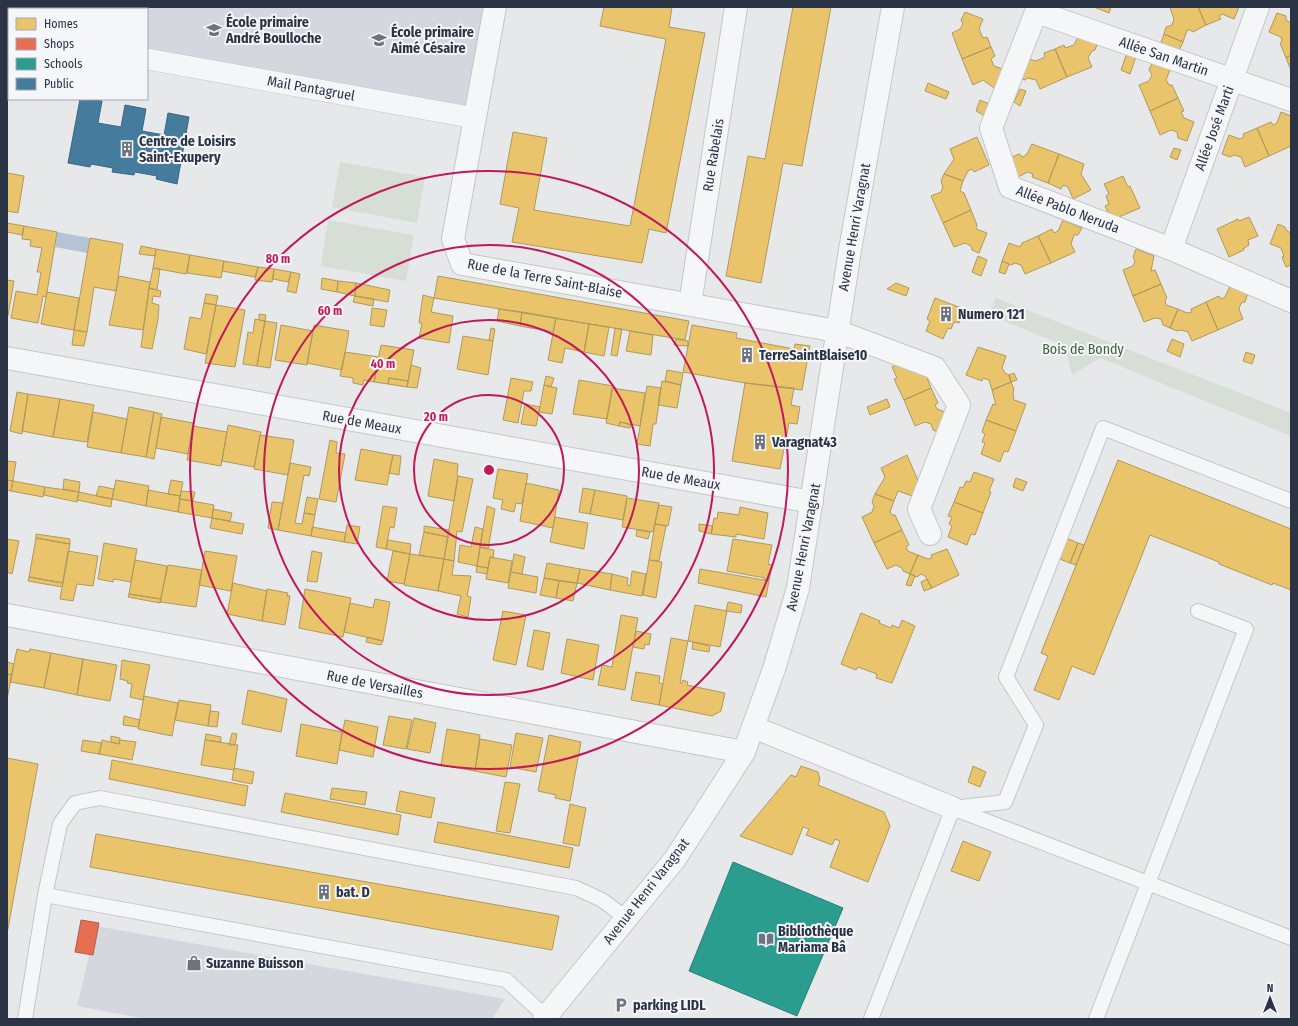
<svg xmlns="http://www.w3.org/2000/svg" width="1298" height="1026" font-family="'Fira Sans Condensed',sans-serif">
<rect width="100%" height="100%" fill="#e6e8ea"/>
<!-- built -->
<path fill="#d4d7dd" d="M33,7H484L467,108L147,50V9H36Z
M96,926L505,999L492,1019H147L77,1006Z"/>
<!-- green -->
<path fill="#d6ded6" d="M340,162L425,177L417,223L332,207Z
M328,220L414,235L406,281L321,266Z
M996,298L1291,413V436L1100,358L1072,375L1065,346L989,315Z"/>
<!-- water -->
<path fill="#b4c4d5" d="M57,232L90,238L87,253L55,247Z"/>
<!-- homes -->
<path fill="#e9c46a" stroke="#b0995f" d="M604,7H672L669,27L705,33L666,233L649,229L642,263L512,242L519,208L500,204L513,132L547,138L534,210L630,226L666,39L600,26Z
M793,7H831L802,166L783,163L761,283L726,276L748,156L765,159Z
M1094,7H1111L1109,13Z
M1173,7H1198L1206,25L1193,32L1190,30H1187L1183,42L1164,34L1166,27L1172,25L1174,19L1170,8Z
M1198,7H1239L1234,19L1222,14L1219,16L1221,19L1206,25Z
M965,12L983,19L979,29L983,38L987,37L991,47L962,59L952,33L960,29L963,24L961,20Z
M1277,13L1286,16V20L1291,23V55L1286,58L1280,43L1282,41L1281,37L1269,32Z
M1164,34L1183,42L1178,53L1160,45Z
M1079,35L1098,42L1095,50L1092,51L1088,58L1092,67L1067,77L1055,49L1064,45L1065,48L1074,45Z
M991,47L995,56L991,59L994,66L1006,70L998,91L983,80L973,85L962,59Z
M1055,49L1067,77L1040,89L1036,80L1028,78L1025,80L1017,78L1025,58L1036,61L1045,57L1044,53Z
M1127,53L1136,57L1130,74L1121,70Z
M1291,55V70L1286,58Z
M1152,63L1170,70L1166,80L1169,85H1172L1178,98L1150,111L1139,85L1149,81L1152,75L1149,70Z
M928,83L949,92L946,99L925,91Z
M1020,89L1026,91L1020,106L1014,102Z
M1178,98L1184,111L1181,112L1184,118L1194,122L1187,141L1178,138L1177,132L1171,130L1160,135L1150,111Z
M980,100L989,104L984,115L976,111Z
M1281,112L1291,116V146L1269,156L1257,128L1271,122L1273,125L1277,123Z
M1257,128L1269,156L1245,167L1241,157L1234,155L1230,157L1222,154L1229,135L1240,139L1244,137L1243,134Z
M977,137L989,165L974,172L972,169L968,171L963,181L944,174L954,159L950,149Z
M1032,144L1059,154L1048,183L1032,177L1033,174L1028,172L1018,177L1010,158L1019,154L1023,157L1027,154Z
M1174,148L1181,150L1177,160L1170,157Z
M1059,154L1084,164L1081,174L1091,190L1073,199L1068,187L1063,185L1061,189L1048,183Z
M7,173L24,176L18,213L7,211Z
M944,174L963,181L960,191L964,193L971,210L943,223L931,196L941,192L943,187L941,181Z
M1123,176L1128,187L1130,186L1140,208L1112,220L1105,206L1109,204L1106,196L1109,194L1104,184Z
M971,210L977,225L976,229L987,233L979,253L972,250L971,246L965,243L954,247L943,223Z
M1249,217L1258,236L1248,240L1249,245L1243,249L1244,250L1229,257L1217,229L1238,219L1239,221Z
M1063,220L1082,228L1078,235H1074L1071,244L1075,252L1051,263L1038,236L1052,229L1054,233L1058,231Z
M7,223L24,226L22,235L7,232Z
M1278,224L1285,227L1287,231L1291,233V265L1286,267L1282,257L1284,256L1281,248L1270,244Z
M24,226L57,232L47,292L46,297L43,296L38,323L11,318L16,291L37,295L41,272H37L42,248L30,246L31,240L22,239Z
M1038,236L1051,263L1025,274L1021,265L1015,263L1011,265L1002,261L1009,243L1020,247L1022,243Z
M90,238L123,244L116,291L94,287L87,332L74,330Z
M141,246L156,249L155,256L139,254Z
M156,249L190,255L186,274L153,268Z
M1136,249L1154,256L1151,271L1155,270L1161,284L1133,296L1123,270L1133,266L1135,261L1133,257Z
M190,255L224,261L221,278L187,273Z
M978,256L987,260L981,276L972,272Z
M224,261L258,267L255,277L222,271Z
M1002,261L1009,264L1005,274L999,272Z
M258,267L274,269L272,282L255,280Z
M153,268L160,269L157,290L149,288Z
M274,269L291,272L288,282L273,279Z
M291,272L300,274L296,293L287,291Z
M119,276L150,282L143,330L109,325Z
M438,276L689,321L685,340L434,298Z
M322,278L338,281L337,292L321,289Z
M7,280L14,281L8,316H7Z
M338,281L356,283L355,296L337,292Z
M356,283L390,290L388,302L355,296Z
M896,283L909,288L906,296L887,289Z
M1161,284L1167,298L1165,300L1166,305L1178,309L1170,328L1163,325L1161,319L1155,318L1144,322L1133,296Z
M1230,286L1248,293L1245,302L1241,303L1239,309L1243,319L1218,330L1206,302L1219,296L1221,299L1225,297Z
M149,288L161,291L160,297L153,296L152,303L159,305L158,320L152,349L141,347Z
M47,292L79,298L74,330L41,324Z
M206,294L218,296L216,305L204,303Z
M423,295L434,298L431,312L453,316L449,343L419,338L422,323H419Z
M355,296L374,299L373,306L353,302Z
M935,298L964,309L959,323L954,322L951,329L948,328L943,339L926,331L930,321L927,319Z
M1206,302L1218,330L1192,341L1188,332L1181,330L1177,331L1170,328L1178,309L1187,313L1192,312L1191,309Z
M204,303L216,305L206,354L184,349L190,317L201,319Z
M216,305L245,310L235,367L205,363Z
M372,308L387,310L384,327L370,325Z
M499,309L522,312L520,326L497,321Z
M522,312L556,318L553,332L520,326Z
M259,314L266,315L265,321L259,320Z
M556,318L589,324L584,352L565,348L562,363L548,360Z
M255,319L265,321L257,366L243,364L248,332L253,333Z
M265,321L277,323L270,368L257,366Z
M589,324L609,327L604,356L584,352Z
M281,325L313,331L307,365L275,360Z
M314,325L349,331L342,370L307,363Z
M692,325L737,333L736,338L794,349L795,344L810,346L802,390L745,383L683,372Z
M491,328L495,329L493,341L489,340Z
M615,328L622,329L617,356L611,355Z
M74,330L87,332L84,346L72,345Z
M630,331L653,335L651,355L626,351Z
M463,336L493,341L488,375L457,369Z
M676,339L688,341V346L674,345Z
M1172,339L1184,344L1180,357L1167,351Z
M381,345L414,350L408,381L389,378L388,384L374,382Z
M978,347L1006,356L1002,368L1005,373L1009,375L1011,382L992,390L989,380L983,378L982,381L966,375Z
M345,352L379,357L374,382L364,380L363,385L353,383V378L340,376Z
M1246,352L1255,355L1252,364L1243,361Z
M904,362L919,369L922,376L926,375L931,388L904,400L894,379L897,378L892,367Z
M411,365L421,368L417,388L407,387Z
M667,370L683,373L681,385L665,381Z
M1014,373L1017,380L1011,382L1009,375Z
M546,376L554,378L551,387L544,385Z
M389,378L408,381L407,387L388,384Z
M511,378L533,382L531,391H524L518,423L503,420Z
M579,380L613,386L607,419L573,414Z
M662,381L681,385L677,408L658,405Z
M1011,382L1014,389L1013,393L1014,400L1026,404L1016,431L986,420L993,404L996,405L992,390Z
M745,383L794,388L791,405L800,407L797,424L789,423L780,469L732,461Z
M544,385L557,388L552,414L539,412Z
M647,386L661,388L656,424H653L650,446L637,444Z
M612,388L645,393L640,426L620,422L619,426L606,423Z
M931,388L938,403L935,405L937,409L948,413L940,433L933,430L931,424L925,422L915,426L904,400Z
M17,392L28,394L22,434L10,431Z
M28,394L60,399L53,437L22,431Z
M60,399L94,405L87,442L53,437Z
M887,399L890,407L870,415L867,407Z
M525,404L540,407L536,426L521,424Z
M129,407L154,412L146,457L121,453Z
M93,412L127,419L121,453L87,447Z
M154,412L162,414L154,459L146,457Z
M161,417L193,423L188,454L156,448Z
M986,420L1016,431L1008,452L1004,451L1000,462L981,454L985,443L982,442L985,434L982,432Z
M620,422L631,425L630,428L619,426Z
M228,425L261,432L254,467L222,461Z
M193,426L227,432L221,466L187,460Z
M260,435L294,440L288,475L254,469Z
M330,440L337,442L336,453L345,454L336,502L319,499Z
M361,449L393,455L387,485L355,480Z
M393,455L401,456L399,475L389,473Z
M907,455L920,485L915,497L898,491L894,501L875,494L885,477L881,468Z
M434,459L458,464L457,475L458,476L454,501L428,496Z
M1118,460L1291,529V590L1273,583L1272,585L1219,564V562L1150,535L1094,675L1072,666L1059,700L1034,690L1048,656L1041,653Z
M7,461L16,462L13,481L7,480Z
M290,463L311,467L309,476L304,475L295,523L302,524L304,513L315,515L311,536L278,530Z
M498,469L528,474L522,504L516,503L514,512L501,509L503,500L493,498Z
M974,472L994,479L989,491L991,492L983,513L954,502L960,487L963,488L966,481L970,482Z
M458,476L473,479L462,532L457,531L454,561L444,559Z
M1016,478L1027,482L1023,491L1013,487Z
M64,479L80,482L79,492L63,489Z
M7,480L13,481L11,491L7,490Z
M116,480L149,486L146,506L112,499Z
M171,480L183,482L180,496L168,494Z
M13,481L45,487L43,497L11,491Z
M526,483L559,490L553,528L520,521Z
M99,486L114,489L112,499L96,496Z
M45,487L79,492L77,502L44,495Z
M583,488L595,490L590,514L579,512Z
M148,490L180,496L178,512L146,506Z
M595,490L627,496L623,520L590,514Z
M181,491L195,492L193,501L180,499Z
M79,492L112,499L111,507L77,500Z
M875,494L894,501L890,512L892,515H895L902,530L874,543L862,517L872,512L874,506L872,502Z
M307,497L318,499L315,515L304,513Z
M627,498L659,503L653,532L622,527Z
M180,499L214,505L212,518L178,512Z
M272,502L283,503L278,530L268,528Z
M954,502L983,513L975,535L971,534L967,545L948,537L952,526L949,524L952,517L948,516Z
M659,505L672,507L668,526L655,524Z
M383,506L397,508L394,528L390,527L386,549L376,547Z
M487,506L495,509L488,549L480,547Z
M740,507L768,513L764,539L736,534V537L711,534L714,518L717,519L718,512L739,515Z
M213,509L232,513L230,521L212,518Z
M555,517L588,523L584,549L550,542Z
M212,518L244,524L242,534L210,528Z
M655,524L666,526L659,561L649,560Z
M699,524L713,526L711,534L699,531Z
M347,525L360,527L357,544L344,542Z
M424,526L449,530L448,537L424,532Z
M312,527L346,533L344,542L311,536Z
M475,527L483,529L477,566L458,562L460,545L471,547Z
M637,530L650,532L648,539L636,536Z
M902,530L909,545L906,547L908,551L918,555L910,574L903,571L902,568L896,565L887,569L874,543Z
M424,532L448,537L444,559L419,555Z
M36,534L70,539V544L36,538Z
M36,538L70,544L63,583L29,577Z
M1066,538L1078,543L1070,563L1057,558Z
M7,539L19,541L12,574L7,572Z
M733,539L772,545L768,564L772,565L769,581L764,580L765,578L727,571Z
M388,540L411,544L410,554L386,549Z
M104,543L137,549L131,582L114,579L113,582L98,579Z
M1078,543L1084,545L1076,565L1070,563Z
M480,547L494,550L493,558L490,557L488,568L477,566Z
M947,549L959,575L932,588L925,576L921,574L917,577L910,574L918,555L928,559L932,558L931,555Z
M68,551L98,556L93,586L77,584L73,601L60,599Z
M205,551L237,556L231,591L199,585Z
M312,551L322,553L317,582L307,581Z
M393,551L410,554L404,584L387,581Z
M410,554L444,559L438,591L404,585Z
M514,554L525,557L522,574L511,572Z
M490,557L512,561L508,583L486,579Z
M444,559L454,561L452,575L471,576L467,596L471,597L468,617L457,614L461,596L438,591Z
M135,560L167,566L161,599L129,594Z
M649,560L662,562L656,598L643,595Z
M547,563L580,569L577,583L544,578Z
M168,565L202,570L196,607L160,602Z
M477,566L488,568L487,574L476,572Z
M580,569L612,574L610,590L577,583Z
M700,569L769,581L766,597L698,583Z
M632,571L646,574L642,596L610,590L612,574L628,578L627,585L630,586Z
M511,572L538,577L536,593L508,588Z
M910,574L915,576L911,586L906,585Z
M29,577L63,583L62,587L28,581Z
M544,578L559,581L556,598L540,595Z
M927,579L932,588L924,591L921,582Z
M559,581L577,583L573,601L556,598Z
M233,583L267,591L262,621L227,614Z
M267,589L288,593L287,596H290L285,625L262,621Z
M305,589L351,598L343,637L299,628Z
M129,594L161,599L160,603L128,597Z
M375,599L390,602L383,641L344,632L350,603L373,608Z
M728,602L742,605L741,613L726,611Z
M695,605L727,611L720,647L688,641Z
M503,611L526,615L516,665L493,660Z
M861,613L880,621L879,623L891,628L892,625L899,628L902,620L915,626L892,683L876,678L877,674L858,667L856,670L841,664Z
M621,615L638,618L625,690L598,685L602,665L612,667Z
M534,630L550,633L543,670L527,666Z
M636,631L651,634L649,645L645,644L644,649L633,647Z
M367,637L383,641L381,645L366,642Z
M671,638L688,641L680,683H682L683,680L688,682L687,685L725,693L721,711L712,716L659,705Z
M567,639L599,645L593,680L561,673Z
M693,642L710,646L709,652L692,649Z
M17,649L29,652L30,649L51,653L44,688L10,682Z
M51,653L83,659L77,695L44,688Z
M83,659L117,665L110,701L77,695Z
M122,660L150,665L143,700L130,697L132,684L127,683L128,681L120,679Z
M7,662L14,664L12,675L7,674Z
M636,672L660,676L659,683L663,684L659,705L631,700Z
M7,674L12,675L7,699Z
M248,690L287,699L281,732L242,724Z
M144,696L178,703L172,736L138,729Z
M179,700L211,705L208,726L175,720Z
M210,711L219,712L217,727L208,726Z
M124,716L140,720L138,727L123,725Z
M389,716L412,720L406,749L383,745Z
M414,718L436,723L430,753L407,749Z
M345,720L378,727L373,757L339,750Z
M301,724L342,732L337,764L296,756Z
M447,729L480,735L475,771L441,765Z
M232,733L237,734L235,745H229Z
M516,733L543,738L536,772L510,767Z
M206,734L221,737V742L205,740Z
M549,735L581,742L570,801L555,798L556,795L538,791Z
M111,736L120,738L119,744L111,742Z
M480,739L512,745L506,777L475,771Z
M83,740L102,743L99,754L81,751Z
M102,740L119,744L120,740L136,742L132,760L99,754Z
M205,740L238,745L234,770L201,765Z
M7,758L38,764L7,934Z
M112,760L248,786L245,806L109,779Z
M801,766L818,772L820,779L818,785L884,812L890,826L868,882L830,867L840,841L835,839L832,845L806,835L809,829L803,827L792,855L740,836L791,775L796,777Z
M973,766L986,772L980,787L968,782Z
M234,768L254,772L252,784L232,780Z
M505,782L520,784L510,833L496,831Z
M332,788L367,792L365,805L330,799Z
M400,791L435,798L431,818L396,811Z
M285,793L401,815L398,835L281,812Z
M570,804L586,808L579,846L563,843Z
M438,822L573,848L569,868L434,842Z
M96,834L559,916L552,950L90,867Z
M963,841L991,852L979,881L951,871Z"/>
<!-- shops -->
<path fill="#e76f51" stroke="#af5d4d" d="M81,920L99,923L93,955L75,952Z"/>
<!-- schools -->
<path fill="#2a9d8f" stroke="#2a7e79" d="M733,862L843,908L797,1016L689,971Z"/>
<!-- public -->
<path fill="#457b9d" stroke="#3d6683" d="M80,99L102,101L98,123L121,127L125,105L146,109L142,131L164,135L168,113L189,117L177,184L156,179L157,176L135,172L134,175L112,172L113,168L91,164L90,167L68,163Z"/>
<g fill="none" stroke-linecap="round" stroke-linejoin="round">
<!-- service casing -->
<g stroke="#c4c6c8" stroke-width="16">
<path id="service" d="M953,808L1005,802L1036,725L1006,677L1103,428L1291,501
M955,809L1291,938
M45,895L506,980L546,1017
M25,1019L45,895L60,824L75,803L100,798L576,888L602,900L626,918
M871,1019L953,808
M1096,1019L1246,629L1198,611"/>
</g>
<!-- pedestrian casing -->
<g stroke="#c4c6c8" stroke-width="22">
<path id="pedestrian" d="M7,34H9
M147,59L475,118"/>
</g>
<!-- minor casing -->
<g stroke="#c4c6c8" stroke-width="24">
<path id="minor" d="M495,7L453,239L462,264L837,331L935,368L959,405L919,509L930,534
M1038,7L991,128L1010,187L1171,249L1291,301
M1037,12L1291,100
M1171,249L1258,7
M690,304L736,7
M7,358L812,502
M7,615L744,752
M753,727L953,808"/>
</g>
<!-- tertiary casing -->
<g stroke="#c4c6c8" stroke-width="24">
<path id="tertiary" d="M544,1019L675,859L744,752L774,669L798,588L850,250L893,7"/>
</g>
<!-- service -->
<use href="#service" stroke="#f5f6f7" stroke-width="14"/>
<!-- pedestrian -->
<use href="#pedestrian" stroke="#f5f6f7" stroke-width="21"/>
<!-- minor -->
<use href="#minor" stroke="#f5f6f7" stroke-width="22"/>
<!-- tertiary -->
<use href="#tertiary" stroke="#f5f6f7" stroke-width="22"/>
</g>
<!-- distance rings -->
<g fill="none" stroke="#c2185b" stroke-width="2">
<circle cx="489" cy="470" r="75"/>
<circle cx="489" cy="470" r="150"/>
<circle cx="489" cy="470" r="225"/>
<circle cx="489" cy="470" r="299"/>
</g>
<!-- icons -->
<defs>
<g id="school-bare" transform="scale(1.2)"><path d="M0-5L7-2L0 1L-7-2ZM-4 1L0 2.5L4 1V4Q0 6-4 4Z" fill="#6c737f" stroke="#f4f6f9" stroke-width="2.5" paint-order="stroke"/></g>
<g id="building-bare" transform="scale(1.2)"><path d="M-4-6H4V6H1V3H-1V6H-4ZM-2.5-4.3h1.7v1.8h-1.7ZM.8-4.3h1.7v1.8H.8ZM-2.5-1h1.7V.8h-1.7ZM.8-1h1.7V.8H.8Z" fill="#6c737f" stroke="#f4f6f9" stroke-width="2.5" paint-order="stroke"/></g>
<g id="library-bare" transform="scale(1.2)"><path d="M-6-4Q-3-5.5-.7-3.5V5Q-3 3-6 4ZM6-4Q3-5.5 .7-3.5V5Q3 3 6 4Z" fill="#6c737f" stroke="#f4f6f9" stroke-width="2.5" paint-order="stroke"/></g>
<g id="shop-bare" transform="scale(1.2)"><path d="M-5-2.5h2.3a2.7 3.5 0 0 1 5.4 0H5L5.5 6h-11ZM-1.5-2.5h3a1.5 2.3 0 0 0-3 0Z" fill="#6c737f" stroke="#f4f6f9" stroke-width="2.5" paint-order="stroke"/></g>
<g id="parking-bare" transform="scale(1.2)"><path d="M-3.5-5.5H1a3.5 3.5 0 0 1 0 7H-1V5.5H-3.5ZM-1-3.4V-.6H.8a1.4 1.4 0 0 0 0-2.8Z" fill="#6c737f" stroke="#f4f6f9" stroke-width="2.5" paint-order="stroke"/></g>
</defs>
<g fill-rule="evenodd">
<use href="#school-bare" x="214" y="30"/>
<use href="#school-bare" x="379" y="40"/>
<use href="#building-bare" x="127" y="149"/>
<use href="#building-bare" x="946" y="314"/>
<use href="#building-bare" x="747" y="355"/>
<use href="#building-bare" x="760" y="442"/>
<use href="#building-bare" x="324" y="892"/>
<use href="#library-bare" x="766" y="939"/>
<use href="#shop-bare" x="194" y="963"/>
<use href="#parking-bare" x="621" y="1005"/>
</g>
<g text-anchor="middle" stroke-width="4" stroke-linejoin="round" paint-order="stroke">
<!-- poi labels -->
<g font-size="14" font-weight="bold" fill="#2b3445" stroke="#f4f6f9" text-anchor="start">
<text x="226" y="27">École primaire<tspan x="226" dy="16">André Boulloche</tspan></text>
<text x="391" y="37">École primaire<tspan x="391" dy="16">Aimé Césaire</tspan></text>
<text x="139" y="146">Centre de Loisirs<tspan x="139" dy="16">Saint-Exupery</tspan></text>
<text x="958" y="319">Numero 121</text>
<text x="759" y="360">TerreSaintBlaise10</text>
<text x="772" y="447">Varagnat43</text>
<text x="336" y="897">bat. D</text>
<text x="778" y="936">Bibliothèque<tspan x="778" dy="16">Mariama Bâ</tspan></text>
<text x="206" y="968">Suzanne Buisson</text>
<text x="633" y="1010">parking LIDL</text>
</g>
<!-- street labels -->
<g font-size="14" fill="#2b3445" stroke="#f4f6f9">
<text transform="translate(1164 56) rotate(19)" y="5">Allée San Martin</text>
<text transform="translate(311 88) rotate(10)" y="5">Mail Pantagruel</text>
<text transform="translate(1214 128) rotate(-70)" y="5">Allée José Marti</text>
<text transform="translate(713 155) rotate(-81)" y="5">Rue Rabelais</text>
<text transform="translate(1068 209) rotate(21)" y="5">Allée Pablo Neruda</text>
<text transform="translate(854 227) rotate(-80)" y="5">Avenue Henri Varagnat</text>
<text transform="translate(545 278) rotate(11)" y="5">Rue de la Terre Saint-Blaise</text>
<text transform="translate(362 422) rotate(10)" y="5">Rue de Meaux</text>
<text transform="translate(681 478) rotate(10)" y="5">Rue de Meaux</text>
<text transform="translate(803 547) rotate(-79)" y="5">Avenue Henri Varagnat</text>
<text transform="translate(375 684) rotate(11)" y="5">Rue de Versailles</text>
<text transform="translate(646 891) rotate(-52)" y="5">Avenue Henri Varagnat</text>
</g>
<!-- park labels -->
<g font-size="14" fill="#3f6138" stroke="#f4f6f9">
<text x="1083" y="354">Bois de Bondy</text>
</g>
</g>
<circle cx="489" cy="470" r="6" fill="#c2185b" stroke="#f4f6f9" stroke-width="2"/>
<g font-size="12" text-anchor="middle" font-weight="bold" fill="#c2185b" stroke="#f4f6f9" stroke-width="4" stroke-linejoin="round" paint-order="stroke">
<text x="278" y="263">80 m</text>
<text x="330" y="315">60 m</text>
<text x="383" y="368">40 m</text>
<text x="436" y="421">20 m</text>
</g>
<!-- border -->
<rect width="1298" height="1026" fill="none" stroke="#2b3445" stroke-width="16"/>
<!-- legend -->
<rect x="8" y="8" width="140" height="92" fill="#f4f6f9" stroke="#a4a8b1"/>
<rect x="16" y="18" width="20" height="12" fill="#e9c46a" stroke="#a4a8b1"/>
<text x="44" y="28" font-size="12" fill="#2b3445">Homes</text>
<rect x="16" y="38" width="20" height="12" fill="#e76f51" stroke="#a4a8b1"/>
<text x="44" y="48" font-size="12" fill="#2b3445">Shops</text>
<rect x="16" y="58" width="20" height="12" fill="#2a9d8f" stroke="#a4a8b1"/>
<text x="44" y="68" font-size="12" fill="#2b3445">Schools</text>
<rect x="16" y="78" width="20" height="12" fill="#457b9d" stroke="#a4a8b1"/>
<text x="44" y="88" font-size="12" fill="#2b3445">Public</text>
<!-- north arrow -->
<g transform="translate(1270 998)" stroke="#f4f6f9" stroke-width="3" paint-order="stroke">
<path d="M0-3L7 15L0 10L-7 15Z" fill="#2b3445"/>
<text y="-6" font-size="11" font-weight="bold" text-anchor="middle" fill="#2b3445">N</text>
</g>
</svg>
